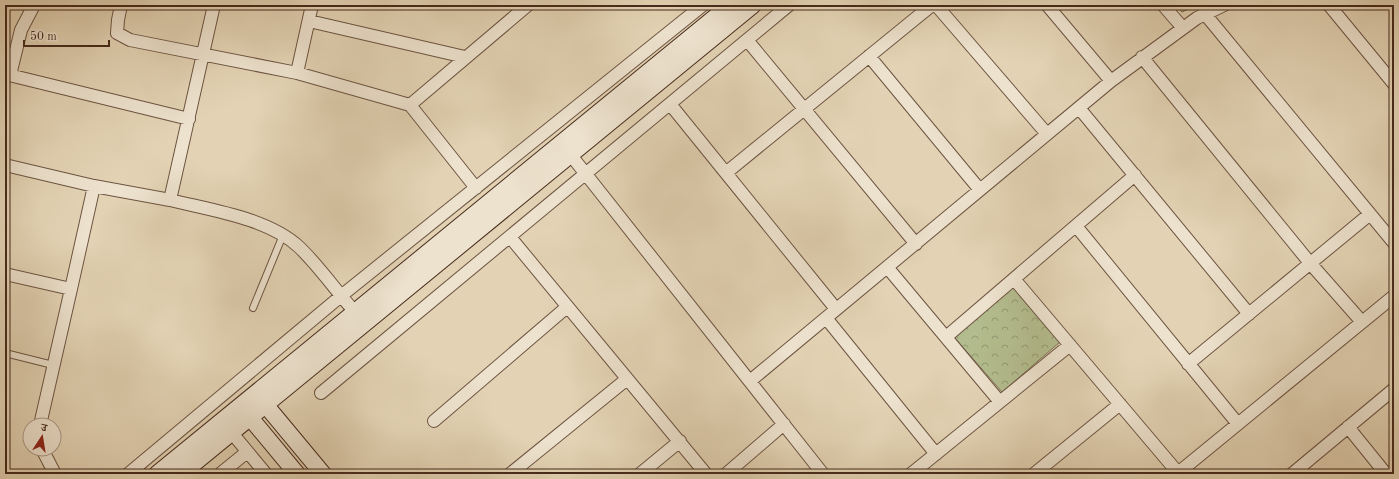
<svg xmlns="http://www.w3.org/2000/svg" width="1399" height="479" font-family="'Old Standard TT','Noto Serif Devanagari',serif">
<defs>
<pattern id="forest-crowns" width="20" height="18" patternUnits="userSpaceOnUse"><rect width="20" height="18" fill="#b3bc8e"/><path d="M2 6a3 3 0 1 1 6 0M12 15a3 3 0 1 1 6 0" fill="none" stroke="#939973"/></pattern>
</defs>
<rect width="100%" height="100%" fill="#e3d3b4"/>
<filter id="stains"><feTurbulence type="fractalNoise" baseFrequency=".005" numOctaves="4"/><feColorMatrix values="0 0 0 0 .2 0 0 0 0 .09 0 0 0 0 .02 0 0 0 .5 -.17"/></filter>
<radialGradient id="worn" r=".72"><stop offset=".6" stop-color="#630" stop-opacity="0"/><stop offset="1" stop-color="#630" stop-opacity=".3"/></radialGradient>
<!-- forest -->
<path fill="url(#forest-crowns)" stroke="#7c7355" d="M1176,5H1198L1182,12Z
M1013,287L1060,342L1002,392L954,337Z"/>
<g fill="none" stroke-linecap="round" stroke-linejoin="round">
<!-- lane casing -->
<g stroke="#6d5442" stroke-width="8">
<path id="lane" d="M253,308L283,235
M5,353L53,365"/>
</g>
<!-- street casing -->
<g stroke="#6d5442" stroke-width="14">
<path id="street" d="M121,5L118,20L117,33L130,40L297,73L410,105L476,188
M214,5L170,200C210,210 268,218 299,247C319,266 336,291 355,312
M936,5L1047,134
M1047,5L1111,81
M1163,5L1183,28
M1329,5L1394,84
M1205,14L1394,243
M309,21L465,57
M747,40L916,244
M869,56L980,190
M1142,57L1310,263L1362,322
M297,73L312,5
M5,74L189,119
M10,75L21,30L34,5
M670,104L836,309
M410,105L528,5
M1079,108L1249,314
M566,149L823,474
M5,165L94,186
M727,172L932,5
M1076,226L1238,424
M510,237L706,474
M887,267L1000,402
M5,274L71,289L40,425
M1014,279L1179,474
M71,289L94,186L170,200
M826,318L936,454
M946,337L1135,175
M1188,364L1370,214
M750,381L1111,81L1197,18L1224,5
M321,393L789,5
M434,421L567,307
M1348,427L1386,474
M232,433L266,474
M42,449L55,474
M1178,473L1394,296
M128,474L341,296L703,5
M220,474L247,452
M510,474L627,379
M640,474L680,441
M726,474L784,424
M911,474L1070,345
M1034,474L1120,404
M1292,474L1394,389"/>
</g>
<!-- secondary casing -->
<g stroke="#462a1c" stroke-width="18">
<path id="secondary" d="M259,397L323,474
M243,409L297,474
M157,474L730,5
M181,474L753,5"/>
</g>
<!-- lane -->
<use href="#lane" stroke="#ede2ce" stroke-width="6"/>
<!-- street -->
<use href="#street" stroke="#ede2ce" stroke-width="12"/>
<!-- secondary -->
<use href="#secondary" stroke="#ede2ce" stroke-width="16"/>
</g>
<!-- margin -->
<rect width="1399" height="479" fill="none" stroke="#e3d3b4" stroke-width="20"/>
<rect x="6" y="6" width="1387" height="467" fill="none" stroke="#462a1c" stroke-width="2"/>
<rect x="10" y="10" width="1379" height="459" fill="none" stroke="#462a1c"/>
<!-- north arrow -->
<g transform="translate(42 437) rotate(12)"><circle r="19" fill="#ede2ce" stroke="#aa9887"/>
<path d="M0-3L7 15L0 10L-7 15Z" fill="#8f2418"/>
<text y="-6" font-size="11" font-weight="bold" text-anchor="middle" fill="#462a1c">उ</text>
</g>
<!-- scale -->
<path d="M24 40v6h85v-6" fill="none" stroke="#462a1c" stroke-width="2"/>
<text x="30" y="40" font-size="12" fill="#462a1c" stroke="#ede2ce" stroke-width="3" paint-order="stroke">50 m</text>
<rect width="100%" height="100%" filter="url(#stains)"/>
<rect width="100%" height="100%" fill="url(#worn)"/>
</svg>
